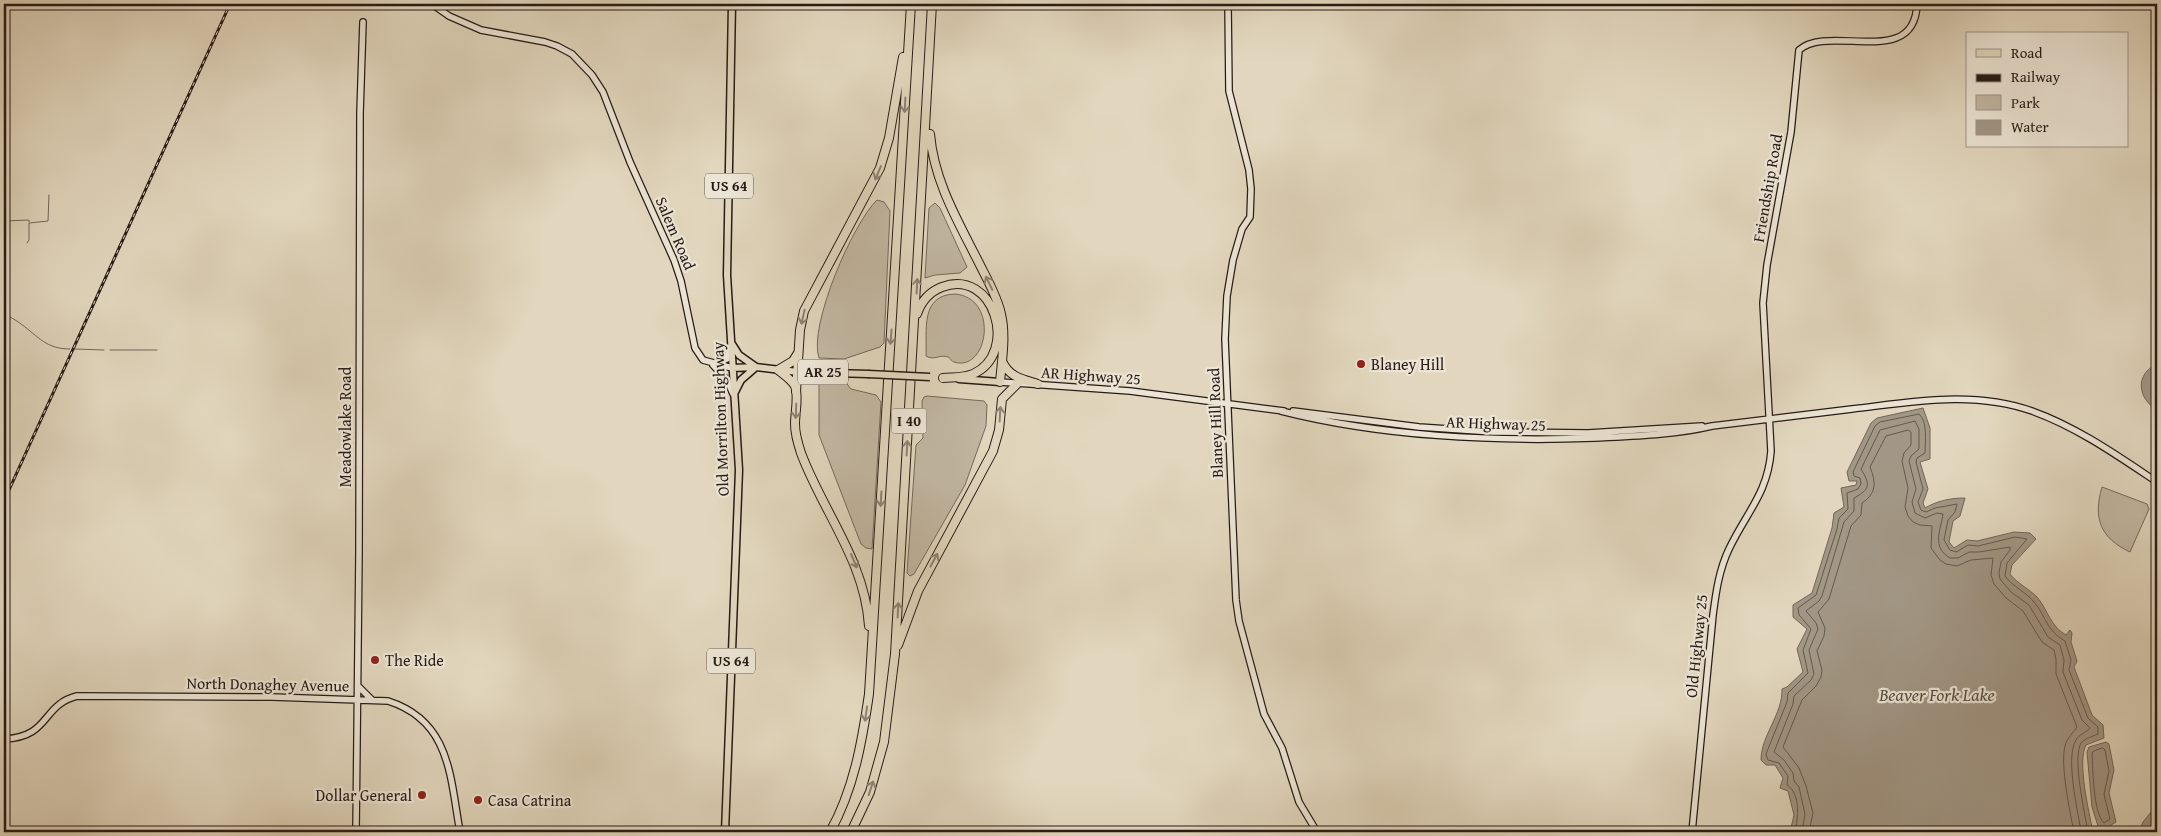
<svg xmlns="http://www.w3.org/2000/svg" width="2161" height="836" font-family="'Gentium Book Plus',serif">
<rect width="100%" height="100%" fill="#e2d7be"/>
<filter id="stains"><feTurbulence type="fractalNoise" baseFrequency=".004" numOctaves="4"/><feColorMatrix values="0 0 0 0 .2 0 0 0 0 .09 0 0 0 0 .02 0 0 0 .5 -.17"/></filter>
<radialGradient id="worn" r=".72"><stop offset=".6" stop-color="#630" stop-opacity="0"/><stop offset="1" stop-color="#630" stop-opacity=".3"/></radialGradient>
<!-- green -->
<path fill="#c2b7a2" stroke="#74695c" d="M877,200L884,202L890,211L884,343L880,347L844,359L819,358C808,326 853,223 877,200Z
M935,203L940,208L967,267L960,273L935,275L925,278L929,208Z
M955,294C1000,298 988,373 954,362C949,360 953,360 948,357C940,354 934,361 926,356C927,330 920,295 955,294Z
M837,378L844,380L851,389L876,395L881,402L872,549L866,548L861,544L819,435V385L826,379Z
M927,396L984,401L987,405L986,426L965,485L914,574L910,576L907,573L916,445L923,438L922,401L924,397Z
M2102,487L2147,504L2149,509L2130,552C2100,538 2093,518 2102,487Z"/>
<!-- water -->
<path fill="#a29785" stroke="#716559" d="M2157,364V410C2137,398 2135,374 2157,364Z
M1923,408L1930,428V459L1920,462L1928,489L1923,503L1925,508C1937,501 1950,498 1965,498L1960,516L1953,521L1949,542L1954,548L1967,540L1977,541L2014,532L2030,533L2036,539L2012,565L2010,574C2018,584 2029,589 2037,597C2048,610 2050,626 2066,635L2070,630L2072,633L2071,642L2077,661L2074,667L2092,715L2103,725L2104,738L2086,745C2077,762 2089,812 2093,832H1790L1794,815L1788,791L1780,788L1783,778L1775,765H1766L1761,760C1761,735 1783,714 1782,689L1787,687L1803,672L1797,649L1807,629L1793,617V605L1812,593L1832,528L1834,513L1844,507L1841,488L1856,485L1857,481H1849L1847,472L1871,423L1877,418Z
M2106,742L2109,744L2114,770L2109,793L2116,822L2108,827L2106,832H2097L2099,829L2092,807L2087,752L2089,747Z
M2156,806H2157V832H2139L2143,822Z"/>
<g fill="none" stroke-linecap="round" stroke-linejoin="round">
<!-- shore -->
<path stroke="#64594e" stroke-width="1" d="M2103,748L2105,750L2109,771L2104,794L2110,819L2104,823C2093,812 2093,770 2092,753L2094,751Z
M1795,832C1798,818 1801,794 1787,785L1788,776L1779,763L1768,760L1766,754L1787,702L1788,693L1808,673L1803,650L1811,629L1799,615L1798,608L1816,595L1837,529L1839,518L1848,509L1847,493L1858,489L1861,484L1860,478L1854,476L1853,472L1875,426L1880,422L1919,414C1928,422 1925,441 1925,453L1917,458L1916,462L1923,489L1918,502L1921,510L1926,512L1935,508L1957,504L1955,512L1948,520L1944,540L1950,550L1956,552L1968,545L1978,546L2015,537L2027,539L2007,563L2005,576C2013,587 2026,592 2034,602C2047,618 2046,630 2065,641L2071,660L2069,670L2088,718L2098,727V734C2092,737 2085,738 2081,743C2072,758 2085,814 2088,832
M1802,832L1805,814L1799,787L1794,781L1793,773L1784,760L1774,752L1793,704L1794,696L1811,680L1814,674L1809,650L1818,629L1816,623L1806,611L1819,601L1822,596L1844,522L1854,511V498C1871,489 1870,484 1861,469L1880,430L1915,421L1919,429V449L1911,456L1909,461L1916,489L1912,502L1915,513L1925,518L1937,513L1943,514C1941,530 1931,547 1950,558H1958L1969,552H1979L2010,547V550L2001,562L1999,573L2000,579L2011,592L2029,605L2048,637L2060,645L2064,660L2063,672L2082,720L2090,728C2086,733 2079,734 2076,740C2065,758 2078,811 2081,832
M1809,832L1813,813L1806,786L1799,768L1783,747L1802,700L1816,686L1821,677L1822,670L1817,651L1824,636L1825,628L1818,612L1829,599L1851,526L1861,515L1862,503C1877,493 1876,482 1870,467L1886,436L1908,430L1911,432V445L1904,453L1902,461L1908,488L1905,507L1908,516L1913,522L1920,525L1932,526L1931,548L1940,560L1946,564L1957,566L1971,560L1993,558L1991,575L1994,584L2006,598L2023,611L2042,642L2054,650L2056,659V674L2077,727C2073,733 2067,738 2065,746C2060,765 2070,812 2074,832"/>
<!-- stream -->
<path stroke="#716559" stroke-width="1" d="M4,221L29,220V222
M27,243L29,240V223L48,221L49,195
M4,314C10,317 16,320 21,324C39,337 46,349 70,349
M75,349L104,350
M110,350H157"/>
<!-- secondary casing -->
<g stroke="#271b17" stroke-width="8">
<path id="secondary" d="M432,4L449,16L481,30L545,42L557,46L572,54L592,75L603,92L630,162L674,260L681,281L695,348L703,360L732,368
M1228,4L1229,91L1249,170L1251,189L1250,217L1242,229L1233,260L1227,296L1225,339L1236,600L1239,621L1264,714L1282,748L1299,802L1317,832
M717,363L727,359L730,347
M713,365L727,380L733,394
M1000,382L1130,391L1284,411
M1281,411C1379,436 1494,442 1595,438C1634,436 1674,435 1712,426C1759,420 1805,415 1852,409C1912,402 1973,390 2032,411C2077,427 2118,456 2157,482
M1293,411L1419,427L1493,432L1588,433L1702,426
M358,686L372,700
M4,739C51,737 41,705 77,696L272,697L388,701C451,721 450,777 460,832
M356,832L359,553L360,113L363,22
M1692,832L1713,615C1716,592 1719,570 1729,549C1746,513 1768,493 1771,451L1763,303L1767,265L1791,132L1799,50C1829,23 1915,70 1917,4"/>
</g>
<!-- primary casing -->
<g stroke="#271b17" stroke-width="9">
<path id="primary" d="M732,344L739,355L756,367L741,380L734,394
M732,368L756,367L798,372L868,374
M959,379L1000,382
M725,832L739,470L727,275L732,4"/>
</g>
<!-- highway casing -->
<g stroke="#271b17" stroke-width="10">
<path id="highway" d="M930,134C934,182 959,223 980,265C988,281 997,296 1001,314C1006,335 1002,360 1000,382
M917,314C921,302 929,292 942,287C994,267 1020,353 973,374C964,378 953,377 943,378
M798,353L793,361L778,370C784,375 791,379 795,386C799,396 795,412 795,424C795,434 798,444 801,453C823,512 865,561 869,626
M1002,361C1009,377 1022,379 1038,384
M796,392L800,330L804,311L880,168L889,138L903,57
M898,645L918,591L993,451L999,430L1002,399L1018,383
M830,832C854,789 862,742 869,694L911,4
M851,832L870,792L884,742L895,654L932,4"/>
</g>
<!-- secondary -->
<use href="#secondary" stroke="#ece5d5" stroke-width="5.5"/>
<!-- primary -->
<use href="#primary" stroke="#e2d7be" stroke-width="6"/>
<!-- highway -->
<use href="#highway" stroke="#e2d7be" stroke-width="8"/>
<!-- rail casing -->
<g stroke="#271b17" stroke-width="3">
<path id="rail" d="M4,501L230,4"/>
</g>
<!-- rail -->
<use href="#rail" stroke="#ece5d5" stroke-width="1" stroke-dasharray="4" stroke-linecap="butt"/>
<!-- primary-bridge casing -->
<g stroke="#271b17" stroke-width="9" stroke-linecap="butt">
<path id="primary-bridge" d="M868,374L930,377"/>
</g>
<!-- primary-bridge -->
<use href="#primary-bridge" stroke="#e2d7be" stroke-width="6"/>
</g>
<!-- one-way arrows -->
<defs><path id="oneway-shaft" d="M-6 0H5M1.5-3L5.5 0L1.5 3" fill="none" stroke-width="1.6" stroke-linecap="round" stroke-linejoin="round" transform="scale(1.25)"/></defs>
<g stroke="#8e8273">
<use href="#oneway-shaft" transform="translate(905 105) rotate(93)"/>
<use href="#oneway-shaft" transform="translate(878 173) rotate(113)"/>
<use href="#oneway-shaft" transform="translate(989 283) rotate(-116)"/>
<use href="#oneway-shaft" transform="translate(917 286) rotate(-87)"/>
<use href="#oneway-shaft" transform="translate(803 317) rotate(103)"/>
<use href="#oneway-shaft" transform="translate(891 337) rotate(94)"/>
<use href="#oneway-shaft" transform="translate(796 411) rotate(92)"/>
<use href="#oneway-shaft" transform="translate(1000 414) rotate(-87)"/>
<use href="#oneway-shaft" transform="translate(907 448) rotate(-87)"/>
<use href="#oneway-shaft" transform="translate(881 499) rotate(93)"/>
<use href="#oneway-shaft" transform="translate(934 560) rotate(-61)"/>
<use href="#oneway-shaft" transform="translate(854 561) rotate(67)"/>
<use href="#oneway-shaft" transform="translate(898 610) rotate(-87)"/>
<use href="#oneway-shaft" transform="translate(866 714) rotate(98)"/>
<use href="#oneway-shaft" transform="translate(871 788) rotate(-72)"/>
</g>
<!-- markers -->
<g fill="#8f2418" stroke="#ece5d5" stroke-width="2">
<circle cx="1361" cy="364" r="5"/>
<circle cx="375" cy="660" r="5"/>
<circle cx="422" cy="795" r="5"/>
<circle cx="478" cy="800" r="5"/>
</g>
<g text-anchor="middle" stroke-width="4.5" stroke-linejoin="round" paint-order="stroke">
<!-- shield labels -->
<g fill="#ece5d5" stroke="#625850" stroke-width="1">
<rect x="705" y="173.5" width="48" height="25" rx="4"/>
<rect x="798" y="359.5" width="50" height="25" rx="4"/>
<rect x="891.5" y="408.5" width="35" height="25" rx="4"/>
<rect x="707" y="648.5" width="48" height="25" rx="4"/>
</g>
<g font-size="15" font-weight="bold" fill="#271b17">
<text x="729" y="191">US 64</text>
<text x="823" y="377">AR 25</text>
<text x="909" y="426">I 40</text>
<text x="731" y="666">US 64</text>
</g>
<!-- street labels -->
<g font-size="16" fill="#271b17" stroke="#ece5d5">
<text transform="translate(1767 188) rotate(-80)" y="6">Friendship Road</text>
<text transform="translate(676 233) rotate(67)" y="6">Salem Road</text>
<text transform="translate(1091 375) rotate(4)" y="6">AR Highway 25</text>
<text transform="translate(720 419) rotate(-92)" y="6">Old Morrilton Highway</text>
<text transform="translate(1215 423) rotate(-92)" y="6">Blaney Hill Road</text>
<text transform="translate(1496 423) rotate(2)" y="6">AR Highway 25</text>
<text transform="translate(345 427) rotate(-90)" y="6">Meadowlake Road</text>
<text transform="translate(1696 646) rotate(-84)" y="6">Old Highway 25</text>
<text transform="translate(268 684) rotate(1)" y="6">North Donaghey Avenue</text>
</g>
<!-- poi labels -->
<g font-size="16" fill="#271b17" stroke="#ece5d5" text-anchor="start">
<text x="1371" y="370">Blaney Hill</text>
<text x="385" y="666">The Ride</text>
<text x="412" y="801" text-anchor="end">Dollar General</text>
<text x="488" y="806">Casa Catrina</text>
</g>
<!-- water labels -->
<g font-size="18" font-style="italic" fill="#584d43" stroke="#ece5d5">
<text x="1937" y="701">Beaver Fork Lake</text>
</g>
</g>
<!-- margin -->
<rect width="2161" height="836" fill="none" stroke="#e2d7be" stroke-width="20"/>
<rect x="5" y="5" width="2151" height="826" fill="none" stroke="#271b17" stroke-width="2.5"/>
<rect x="10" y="10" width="2141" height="816" fill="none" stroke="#271b17"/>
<!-- legend -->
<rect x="1966" y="32" width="162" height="115" fill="#ece5d5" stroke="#9d9489"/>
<rect x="1976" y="49" width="25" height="8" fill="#e2d7be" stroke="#9d9489"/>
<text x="2011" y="58" font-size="15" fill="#271b17">Road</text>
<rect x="1976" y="74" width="25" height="8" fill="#271b17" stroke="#9d9489"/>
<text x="2011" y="82" font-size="15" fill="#271b17">Railway</text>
<rect x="1976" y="95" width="25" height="15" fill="#c2b7a2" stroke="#9d9489"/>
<text x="2011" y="108" font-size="15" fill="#271b17">Park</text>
<rect x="1976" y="120" width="25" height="15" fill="#a29785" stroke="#9d9489"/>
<text x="2011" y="132" font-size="15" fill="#271b17">Water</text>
<rect width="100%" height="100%" filter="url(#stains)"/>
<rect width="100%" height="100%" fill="url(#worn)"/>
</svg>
